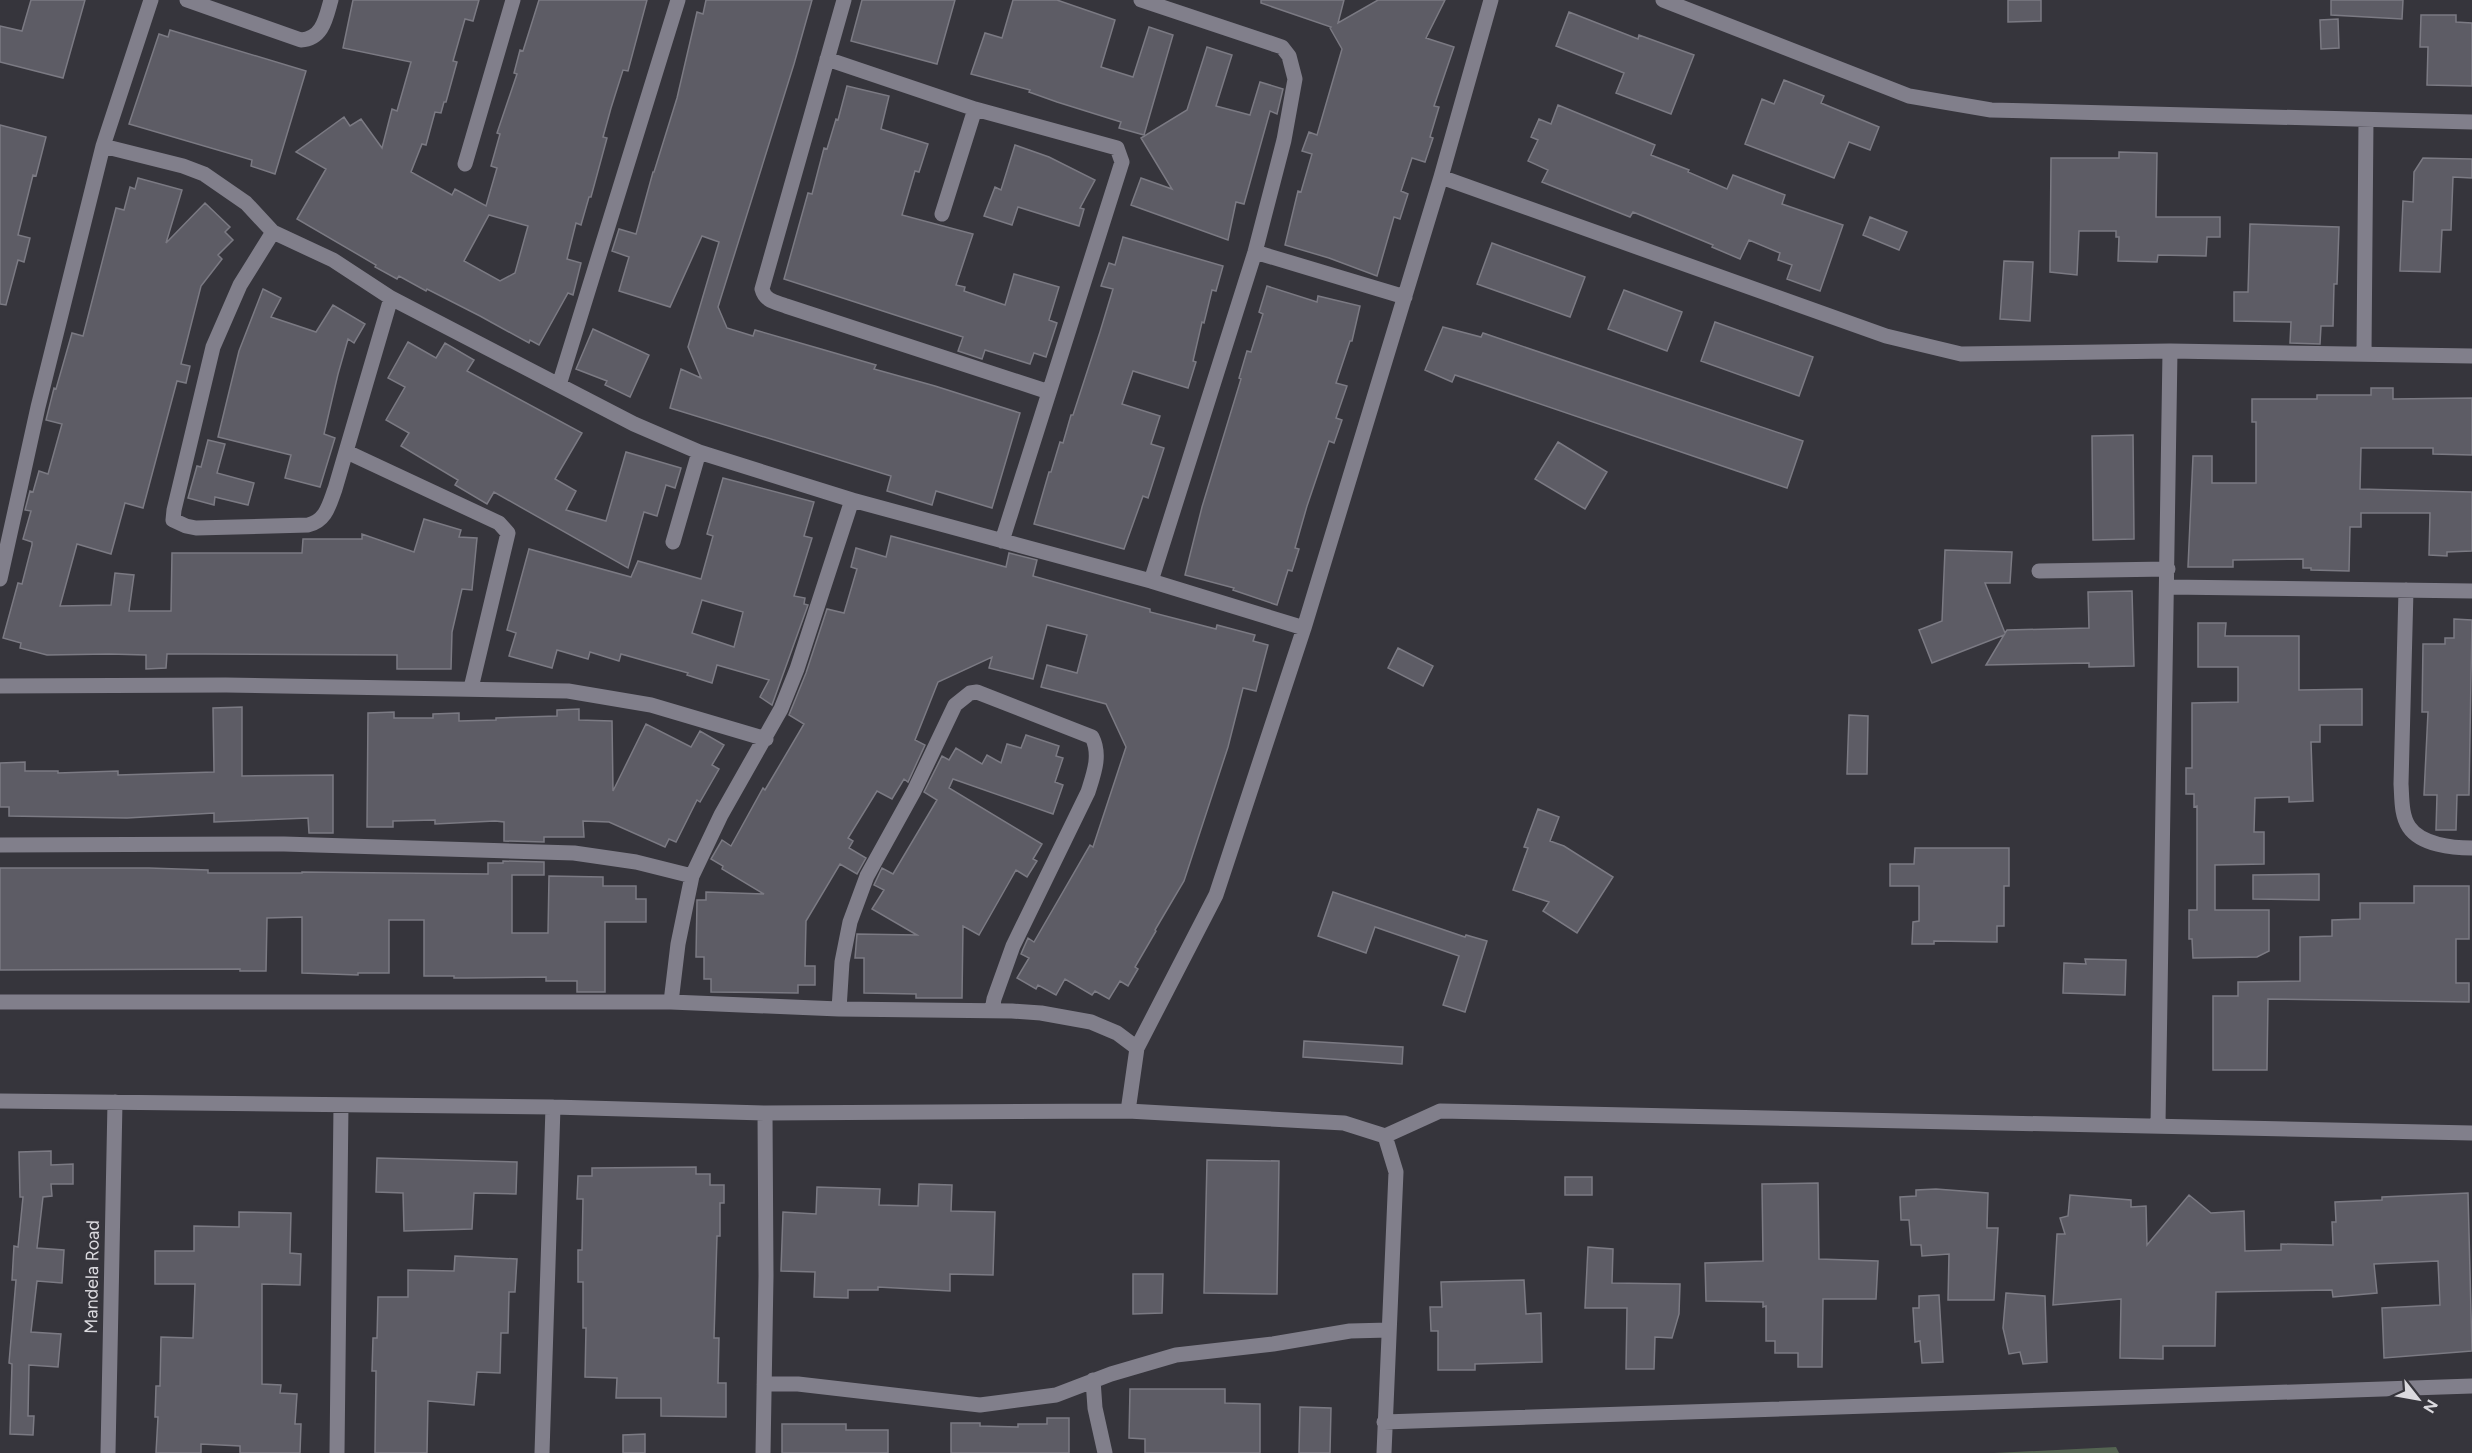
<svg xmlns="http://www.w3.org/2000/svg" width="2472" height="1453" font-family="Figtree,sans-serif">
<rect width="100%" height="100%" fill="#36353c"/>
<!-- park -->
<path fill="#546452" d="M2116,1447L2119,1453H1994Z"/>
<!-- building -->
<path fill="#5d5c65" stroke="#7b7a83" stroke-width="1.5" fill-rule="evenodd" d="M31,0H85L63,78L0,62V26L22,31Z
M353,0H479L473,21L465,19L453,61L457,62L446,102H444L441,113L435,112L426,145L422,144L411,172L452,195L455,189L486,206L497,168L491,166L500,134L497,133L517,74L514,73L520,50L523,51L539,0H647L628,71L623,70L611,108L603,137L607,138L591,197H589L581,225L576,223L567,259L581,263L573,295L568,293L539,345L530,340L529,343L480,316L427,289L426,291L399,276L397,279L375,267L376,265L297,219L326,169L296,152L344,117L350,126L361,119L382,148L392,109L397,111L411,62L343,48ZM489,215L528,226L515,273L500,281L464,261Z
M706,0H812L794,64L718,307L727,328L753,336L755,330L821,349L876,365L874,369L935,386L1020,413L992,508L936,491L932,505L887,491L891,476L670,408L681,369L701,378L688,347L719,242L702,236L670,307L619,291L629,257L612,251L619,229L636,234L653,172H654L677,98L697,12L703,14Z
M862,0H955L937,64L851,41Z
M1013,0H1057L1115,20L1101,67L1133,77L1149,27L1173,35L1144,135L1119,128L1121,122L1057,102L1029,92L1030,90L971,74L985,33L1002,38Z
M1261,0H1344L1338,23L1378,0H1445L1426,38L1454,47L1434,106L1439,107L1430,137L1433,138L1425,162L1412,158L1401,191L1408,194L1400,219L1394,217L1377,276L1329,258L1285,245L1298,191L1301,192L1312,154L1302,151L1309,132L1317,135L1342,49L1330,28L1331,27L1261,3Z
M2008,0H2041V21L2008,22Z
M2331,0H2403L2402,19L2331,15Z
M1569,12L1638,39L1639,35L1694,55L1671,114L1616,93L1624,73L1556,46Z
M2421,15H2456V22L2472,23V86L2427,85L2428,47H2420Z
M2338,19L2339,48L2321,49L2320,20Z
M170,30L306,71L275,174L251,166L252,160L129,124L159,34L168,37Z
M1207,47L1232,55L1216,106L1250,115L1260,82L1283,89L1277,114L1270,111L1244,204L1236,202L1228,240L1131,205L1141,178L1172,189L1141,138L1187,110Z
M1784,80L1824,96L1821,103L1879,127L1870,150L1849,142L1834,178L1745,144L1762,99L1774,104Z
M847,86L889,96L881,129L928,144L919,172L915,171L902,215L973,234L956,285L965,287L964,291L1005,305L1014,274L1059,287L1049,320L1057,323L1046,357L1034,353L1030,364L985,350L982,359L958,351L963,337L784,279L808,193L812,194L824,148L827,149L836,119L838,120Z
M1558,105L1655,145L1651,155L1689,170L1688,172L1727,189L1733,175L1785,195L1782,204L1843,225L1820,291L1787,279L1792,265L1778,260L1780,253L1749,240L1740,259L1712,247L1713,245L1633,212L1630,217L1542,182L1548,170L1528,161L1538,140L1531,137L1539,119L1551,124Z
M0,125L46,137L36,176L33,175L18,235L30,238L24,262L18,260L6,305L0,304Z
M1015,145L1049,157L1095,180L1080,208L1084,209L1079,226L1018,207L1012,225L984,216L995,187L1001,190Z
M2119,152L2157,153L2156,217H2220V237H2207L2206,256L2158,255L2157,262L2118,261L2119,237H2116V231H2079L2077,275L2050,272L2051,158H2119Z
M2423,158L2472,159V178L2453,177L2451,230H2442L2440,272L2400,271L2403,201L2413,202L2414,172Z
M138,178L182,190L166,243L205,203L230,227L225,232L233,240L218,255L222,259L201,286L181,364L190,366L186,383L177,381L143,508L125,503L111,554L77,544L60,606L111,605L115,573L134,575L129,611H171L172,553H302L303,539H362V534L414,552L424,519L461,530L459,537L477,538L472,590L462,589L452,632L451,669H397V655L204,654H167L166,668L146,669V655L109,654L47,655L20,648L21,643L3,638L18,583L22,584L32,545V542L23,539L31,511L25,510L30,491L33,492L39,471L48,474L62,424L46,420L54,388L56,389L72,333L83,336L116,208L124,210L130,187L135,189Z
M1870,217L1907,232L1899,250L1863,235Z
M2250,224L2339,227L2337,284H2334L2333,326H2321L2320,344L2290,343L2291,322L2234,321V292H2248Z
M1123,237L1223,266L1216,291L1212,290L1204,323L1202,322L1193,361L1196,362L1188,388L1133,371L1122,404L1160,416L1151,444L1164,448L1148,498L1143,496L1124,549L1034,524L1049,472H1051L1060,442L1063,443L1071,415H1073L1100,332L1113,289L1101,286L1109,263L1115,265Z
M1492,243L1585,277L1570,317L1477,284Z
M2004,261L2033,262L2030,321L2000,319Z
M1267,286L1317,302L1318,296L1360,306L1352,341H1350L1336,383L1347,386L1336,418L1342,420L1334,443L1329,441L1307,506L1295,548L1299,549L1292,571L1288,570L1277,605L1233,590L1234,588L1185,575L1202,507L1241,379L1239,378L1247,351L1251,352L1263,314L1259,312Z
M263,289L281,298L271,317L316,332L333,305L365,324L354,343L348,339L338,374L324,434L335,438L320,487L285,478L291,455L218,437L239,351Z
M1624,290L1682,312L1667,351L1608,329Z
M1715,322L1813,357L1799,396L1701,361Z
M1443,327L1481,337L1483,333L1803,441L1787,488L1455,375L1452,382L1425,370Z
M593,329L649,355L630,397L605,385L607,381L576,369Z
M408,342L436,358L445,343L474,360L467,371L582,433L555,479L576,491L566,510L606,521L626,452L681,468L675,488L666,485L657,516L644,512L628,568L494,492L487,504L455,485L458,480L401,446L409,433L386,420L405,387L388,378Z
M2371,388H2393V399L2472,398V455L2433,454V448H2361L2360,489L2472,492V551L2447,552V556L2429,555L2430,513H2361V527H2350L2349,571L2311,570V568H2303V559L2233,560V567H2188L2193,456H2212V483H2256V422H2252V399H2317V395H2371Z
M2133,435L2134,539L2093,540L2092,436Z
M208,440L225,444L217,473L254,483L248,505L215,497L214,505L188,498L197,466L201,467Z
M1558,442L1607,472L1585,509L1535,479Z
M723,478L814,502L804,536L812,538L794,596L805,598L804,604L808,605L772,705L760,697L769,680L717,665L712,683L687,675L688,673L621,654L619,661L590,652L588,659L557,650L552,668L509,656L516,633L507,630L529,549L631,577L638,561L701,579L713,536L707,534ZM702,600L743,612L734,647L692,633Z
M891,536L1006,567L1009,553L1037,560L1033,576L1150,609V612L1216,629L1217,625L1255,635L1253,641L1268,645L1256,691L1243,688L1228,747L1184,881L1155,930L1156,931L1135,967L1138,969L1128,986L1120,981L1109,999L1095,991L1092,995L1065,979L1056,995L1038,985L1036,989L1017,978L1029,958L1021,954L1028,938L1034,942L1090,845L1093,847L1126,747L1106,704L1041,687L1047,665L1077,673L1087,635L1047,625L1033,679L989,668L992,657L938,682L915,740L925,745L908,782L904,779L892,799L877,791L848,838L853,841L849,848L866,858L857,874L840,864L806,921L805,966H815V985H798V993L711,992V979H704V957H696L697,900H706V892L764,894L722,869L723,866L711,859L722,840L731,846L763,788L765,790L804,724L789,715L806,673L827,609L844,613L857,569L851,567L856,548L886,557Z
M1945,550L2012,552L2010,583H1985L2005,633L2007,630L2089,628L2088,592L2132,591L2134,666L2089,667V663L1986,665L2004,635L1932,663L1919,630L1942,621Z
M2454,619L2472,620L2469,795H2457L2456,830H2436L2437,795H2424L2428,712H2422L2423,644H2445V638H2454Z
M2198,623H2226L2225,636H2299V690L2362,689V725H2320V742H2311L2313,801L2289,802V797L2255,798L2254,832H2264V864L2215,865V910H2269V951L2257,957L2193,958L2192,939H2189V910H2197V806L2194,807V794H2186V768H2192V703L2238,702V667H2198Z
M1398,648L1433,666L1423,686L1388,668Z
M242,707V776L333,775V833H309L308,818L214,822V813L127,818L9,816V807H0V763L25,762V771H58V773L118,771V775L214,772L213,708Z
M579,709V720L612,721L613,791L646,724L691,747L700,731L724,745L712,765L719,769L700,802L697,800L676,842L669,839L665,847L609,822L583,821L584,837H544V842L504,841V822L495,821L435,824V820L393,821V827H367L368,713L394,712V718H433V714L459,713V721L496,720V718L557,716V710Z
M1849,715L1868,716L1867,774H1847Z
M1026,735L1059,746L1056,756L1063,758L1055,782L1063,785L1053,814L953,779L949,788L1042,844L1033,859L1037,861L1027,877L1016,870L979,935L963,926L962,998H916V994L864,993V958H855L857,934L917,935L872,909L884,890L874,885L882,868L893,874L937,800L924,792L942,756L949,760L956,748L982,764L987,755L1001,763L1007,744L1021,748Z
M1538,809L1559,817L1550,841L1564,846L1613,877L1577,933L1543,911L1549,902L1513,890L1528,848L1524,847Z
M1915,848H2009V886H2004V926H1997V942L1934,941V944H1912L1913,922L1919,921V886H1890V864H1914Z
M503,861L544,862V875H512V933H548L549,876L603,877V886H636V899H646V922H605V992H577V981H546V977L467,978H454V976H424V920H389V973H358V975L302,973V917L267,918L266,971H240V969L0,970V868H149L208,870V873H302V872L488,874V863H503Z
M2319,874V900L2253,899V875Z
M2414,886H2469V939H2456V983H2469V1002L2268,999L2267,1070H2213V996H2238V982L2300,981V937L2332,936V920L2360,919V903H2414Z
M1333,892L1465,937L1466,935L1487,941L1465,1012L1443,1005L1459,956L1375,927L1366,953L1318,936Z
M2085,959L2126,960L2125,995L2063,993L2064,963L2086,964Z
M1304,1041L1403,1047L1402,1064L1303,1057Z
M51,1151V1165L73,1164V1184H51L52,1196L43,1197L37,1248L64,1250L62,1283L37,1281L31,1332L61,1334L58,1367L29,1365L28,1416H34L33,1435L10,1434L12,1364L9,1363L16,1280H12L14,1246L18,1247L23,1197H20L19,1152Z
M377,1158L517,1162L516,1194L474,1193L472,1229L404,1231L403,1193L376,1192Z
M1207,1160L1279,1161L1277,1294L1204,1293Z
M696,1167V1174H710V1185H724V1203H720V1236H717L714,1338H719L718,1383H726V1417L661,1416V1398H616L617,1378L585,1377L586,1328H583V1282H578V1250H582L583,1199H577L578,1176H592V1168Z
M1565,1177H1592V1195H1565Z
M1818,1183L1819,1259L1878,1261L1876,1299H1823L1822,1367H1798V1353H1775V1341H1766V1306L1763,1307V1302L1706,1301L1705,1263L1763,1261L1762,1184Z
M919,1184L952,1185L951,1211L995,1212L993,1275L950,1274V1291L878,1287V1290H848V1298L814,1297L815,1272L781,1271L783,1212L816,1214L817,1187L880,1189L879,1205L918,1206Z
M1936,1189L1988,1193L1987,1228H1998L1994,1300H1948L1949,1254L1922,1256L1921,1245H1911L1909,1220H1901L1900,1197L1916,1196V1190Z
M2468,1193L2472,1351L2384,1358L2382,1308L2440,1305L2438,1261L2374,1264L2377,1293L2333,1297L2332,1290L2216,1292L2215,1346H2163V1359L2120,1358L2121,1299L2053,1305L2057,1234H2065L2060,1218L2068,1216L2070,1195L2131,1200V1207L2146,1206L2147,1245L2189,1195L2211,1213L2244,1211L2245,1251L2281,1250V1244L2333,1245L2332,1222H2336L2335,1202L2382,1200V1197Z
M239,1212L291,1213L290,1253L301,1254L300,1285L262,1284V1384L281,1385L280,1393L297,1394L295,1424H301L300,1453H240V1446L201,1444V1453H156L158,1417H155L156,1386H160L161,1337L193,1338L195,1284H155V1251H194V1226L239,1227Z
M1588,1247L1613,1249L1612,1283L1680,1284L1679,1314L1672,1338L1655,1337L1654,1369H1626L1627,1308H1585Z
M455,1256L517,1259L515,1292H509L508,1333H501L500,1373L477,1372L474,1405L428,1401L427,1453H375L376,1371H372L373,1338H377L378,1297H408V1270L454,1271Z
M1133,1274H1163L1162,1313L1133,1314Z
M1524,1280L1526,1314L1541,1313L1542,1362L1475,1364V1370H1438V1331H1431L1430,1307H1442L1441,1282Z
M2006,1293L2045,1296L2047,1362L2023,1364L2020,1352L2009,1354L2003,1328Z
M1939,1295L1943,1362L1922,1363L1920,1341L1915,1342L1913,1308H1919V1296Z
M1130,1389H1225V1403L1260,1404V1453H1145V1439L1129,1438Z
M1300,1407L1331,1408L1330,1453H1299Z
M1047,1418H1069V1453H951V1423H980V1426L1018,1427V1424H1047Z
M782,1424H846V1430H888V1453H782Z
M645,1434V1453H623V1435Z"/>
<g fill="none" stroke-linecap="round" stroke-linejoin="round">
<!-- minor -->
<path stroke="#817f8b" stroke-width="15" d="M187,0L301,40C323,39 326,17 331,0
M844,0L762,289C765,301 775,302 786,306L1049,392
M1141,0L1282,47L1289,56L1295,79L1284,140L1255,252L1151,581
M1663,0L1909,96L1991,110L2472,122
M827,59L975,109L1117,148L1122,162L1002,541
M103,146L183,166L204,174L246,203L273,232L333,260L391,298L634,424L699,452L852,500L1151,581L1304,628
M465,164L513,0
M1441,177L1886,336L1961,354L2170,351L2472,356
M942,214L975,109
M273,232L240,285L213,347L174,510L173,520L186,526L196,528L308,525C326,521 329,505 335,489L391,298
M1255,252L1405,297
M2364,354L2366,120
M559,385L678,0
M347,452L499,523L508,533L471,688
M673,542L699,452
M2039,571L2168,569
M0,579L38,407L103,146L151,0
M2168,587L2472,591
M2406,590L2401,784C2402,798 2401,815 2409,827C2421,845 2453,848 2472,848
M0,686L226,685L568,691L651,705L766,739
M0,845L284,844L574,853L636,862L692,876
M0,1002H671L839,1009L1012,1011L1041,1013L1091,1022L1117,1033L1137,1048
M671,1002L678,944L692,876L721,815L781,709L797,669L852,500
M839,1009L842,962L850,922L867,876L914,791L955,705L970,693L977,692L1092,737C1101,755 1094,773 1088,792L1013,946L994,999L992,1010
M0,1101L553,1107L765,1113L1128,1111L1344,1123L1385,1136L1440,1111L2472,1133
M1128,1111L1137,1048L1216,895L1304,628L1441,177L1491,0
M2158,1125L2170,351
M1093,1380L1095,1408L1105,1453
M764,1384H798L980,1405L1056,1395L1111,1374L1176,1355L1273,1344L1350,1331L1389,1330
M1384,1422L2472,1386
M108,1453L115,1102
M337,1453L341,1105
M542,1453L553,1107
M763,1453L766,1276L765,1113
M1384,1453L1396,1172L1385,1136"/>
</g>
<g text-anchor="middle" stroke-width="5" stroke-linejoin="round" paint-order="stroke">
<!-- street labels -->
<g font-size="18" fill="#dad9de" stroke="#36353c">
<text transform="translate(92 1277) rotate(-89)" y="6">Mandela Road</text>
</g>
</g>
<!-- north arrow -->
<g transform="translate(2418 1399) rotate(121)" stroke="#36353c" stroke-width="4.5" paint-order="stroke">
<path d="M0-4.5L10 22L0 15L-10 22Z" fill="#dad9de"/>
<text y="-9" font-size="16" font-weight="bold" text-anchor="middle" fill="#dad9de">N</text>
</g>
</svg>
